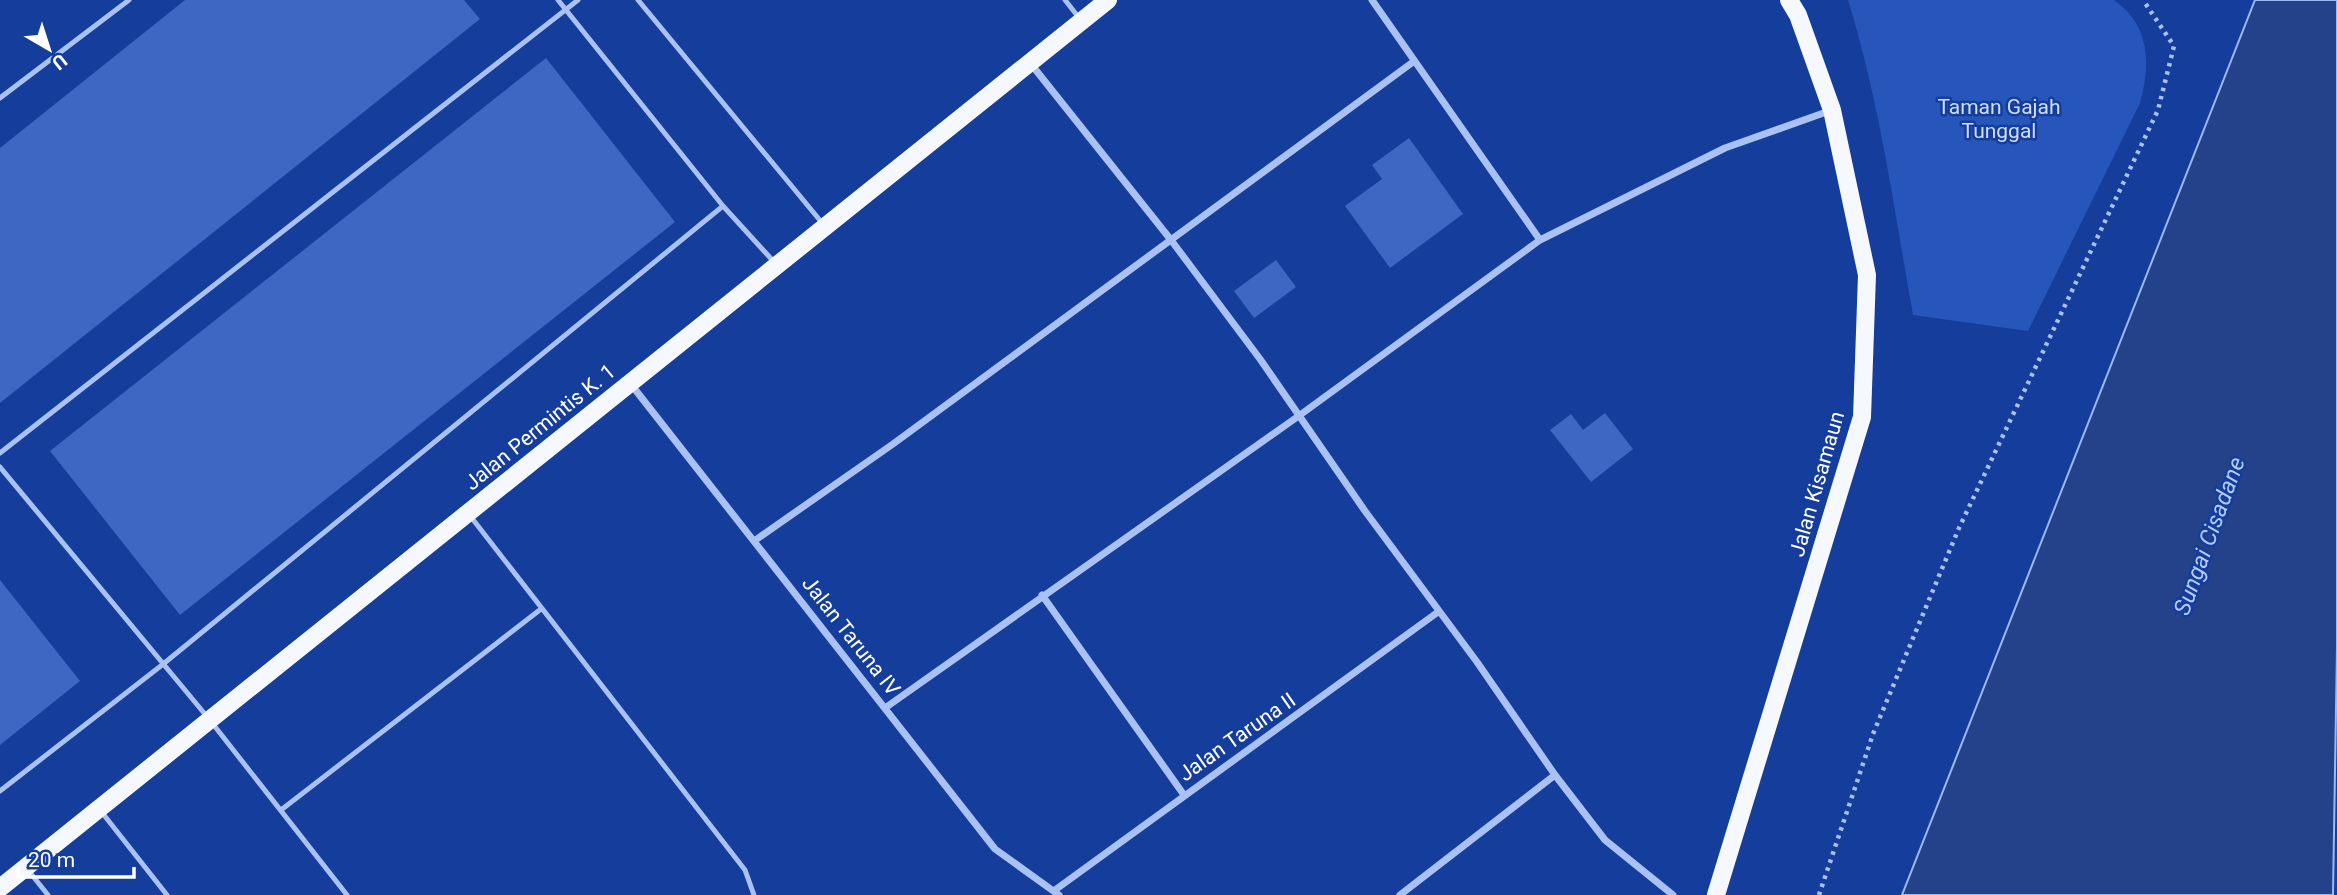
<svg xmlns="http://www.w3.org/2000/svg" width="2337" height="895" font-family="Roboto,sans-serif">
<rect width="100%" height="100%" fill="#143d9c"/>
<!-- green -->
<path fill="#2756ba" d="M1848,0H2114C2150,25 2151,64 2140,103L2028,331L1913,315C1894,209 1880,103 1848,0Z"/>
<!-- water -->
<path fill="#24428a" stroke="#9bb9f6" stroke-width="2" d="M2255,0H2337V647L2333,895H1902Z"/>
<!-- building -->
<path fill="#3d67c2" d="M185,0H464L480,19L0,403V148Z
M546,58L675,222L180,615L50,451Z
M1409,138L1463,214L1390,268L1345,206L1382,179L1372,165Z
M1276,260L1296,287L1254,318L1234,291Z
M1605,413L1633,449L1591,482L1550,430L1571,414L1583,430Z
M0,580L80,681L0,745Z"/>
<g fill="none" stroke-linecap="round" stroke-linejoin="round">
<!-- path -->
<path stroke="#a9c1f3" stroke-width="4.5" stroke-dasharray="3.5 5" stroke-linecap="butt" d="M1819,895L1873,734L1959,528L2158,110L2174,46L2143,0"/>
<!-- lane -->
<path stroke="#a9c1f3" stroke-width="5" d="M558,0L723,206L775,263
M638,0L823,224
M1065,0L1080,19
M0,98L129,0
M0,453L578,0
M0,467L209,719L347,895
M471,517L745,870L754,895
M0,791L162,665L723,206
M100,810L167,895
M281,810L541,609
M28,870L48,895"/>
<!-- street -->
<path stroke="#a9c1f3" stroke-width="7" d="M1372,0L1540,240
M1031,64L1171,240L1260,359L1365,511L1477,662L1555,775L1605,840L1673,895
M630,383L995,849L1059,895
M754,541L893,444L1413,62
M1042,595L1184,795
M885,708L1300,415L1540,240L1725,148L1832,110
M1055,890L1438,612
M1400,895L1555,775"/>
<!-- primary -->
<path stroke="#f5f8ff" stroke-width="18" d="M0,888L1108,0
M1716,895L1862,417L1867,275L1832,110L1798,15L1789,0"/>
</g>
<g text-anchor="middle" stroke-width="5" stroke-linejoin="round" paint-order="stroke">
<!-- park labels -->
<g font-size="21" fill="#d1dffd" stroke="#143d9c">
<text x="1999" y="114">Taman Gajah<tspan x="1999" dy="24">Tunggal</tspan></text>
</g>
<!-- street labels -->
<g font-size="21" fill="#fff" stroke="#143d9c">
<text transform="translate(540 427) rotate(-39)" y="7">Jalan Permintis K. 1</text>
<text transform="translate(1817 484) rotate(-74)" y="7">Jalan Kisamaun</text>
<text transform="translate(851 636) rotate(52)" y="7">Jalan Taruna IV</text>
<text transform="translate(1237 737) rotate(-35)" y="7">Jalan Taruna II</text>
</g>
<!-- water labels -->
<g font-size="23" font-style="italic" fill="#b6ccfa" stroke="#143d9c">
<text transform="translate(2209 536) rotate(-70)" y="8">Sungai Cisadane</text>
</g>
</g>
<!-- north arrow -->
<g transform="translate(49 49) rotate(141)" stroke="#143d9c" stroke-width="5" paint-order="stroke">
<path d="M0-5L12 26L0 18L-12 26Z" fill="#ffffff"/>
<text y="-10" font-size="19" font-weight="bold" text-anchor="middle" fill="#ffffff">U</text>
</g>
<!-- scale -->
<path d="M18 867v10h116v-10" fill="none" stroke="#ffffff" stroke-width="3.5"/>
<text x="28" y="867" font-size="21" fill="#ffffff" stroke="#143d9c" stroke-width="5" paint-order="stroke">20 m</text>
</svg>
